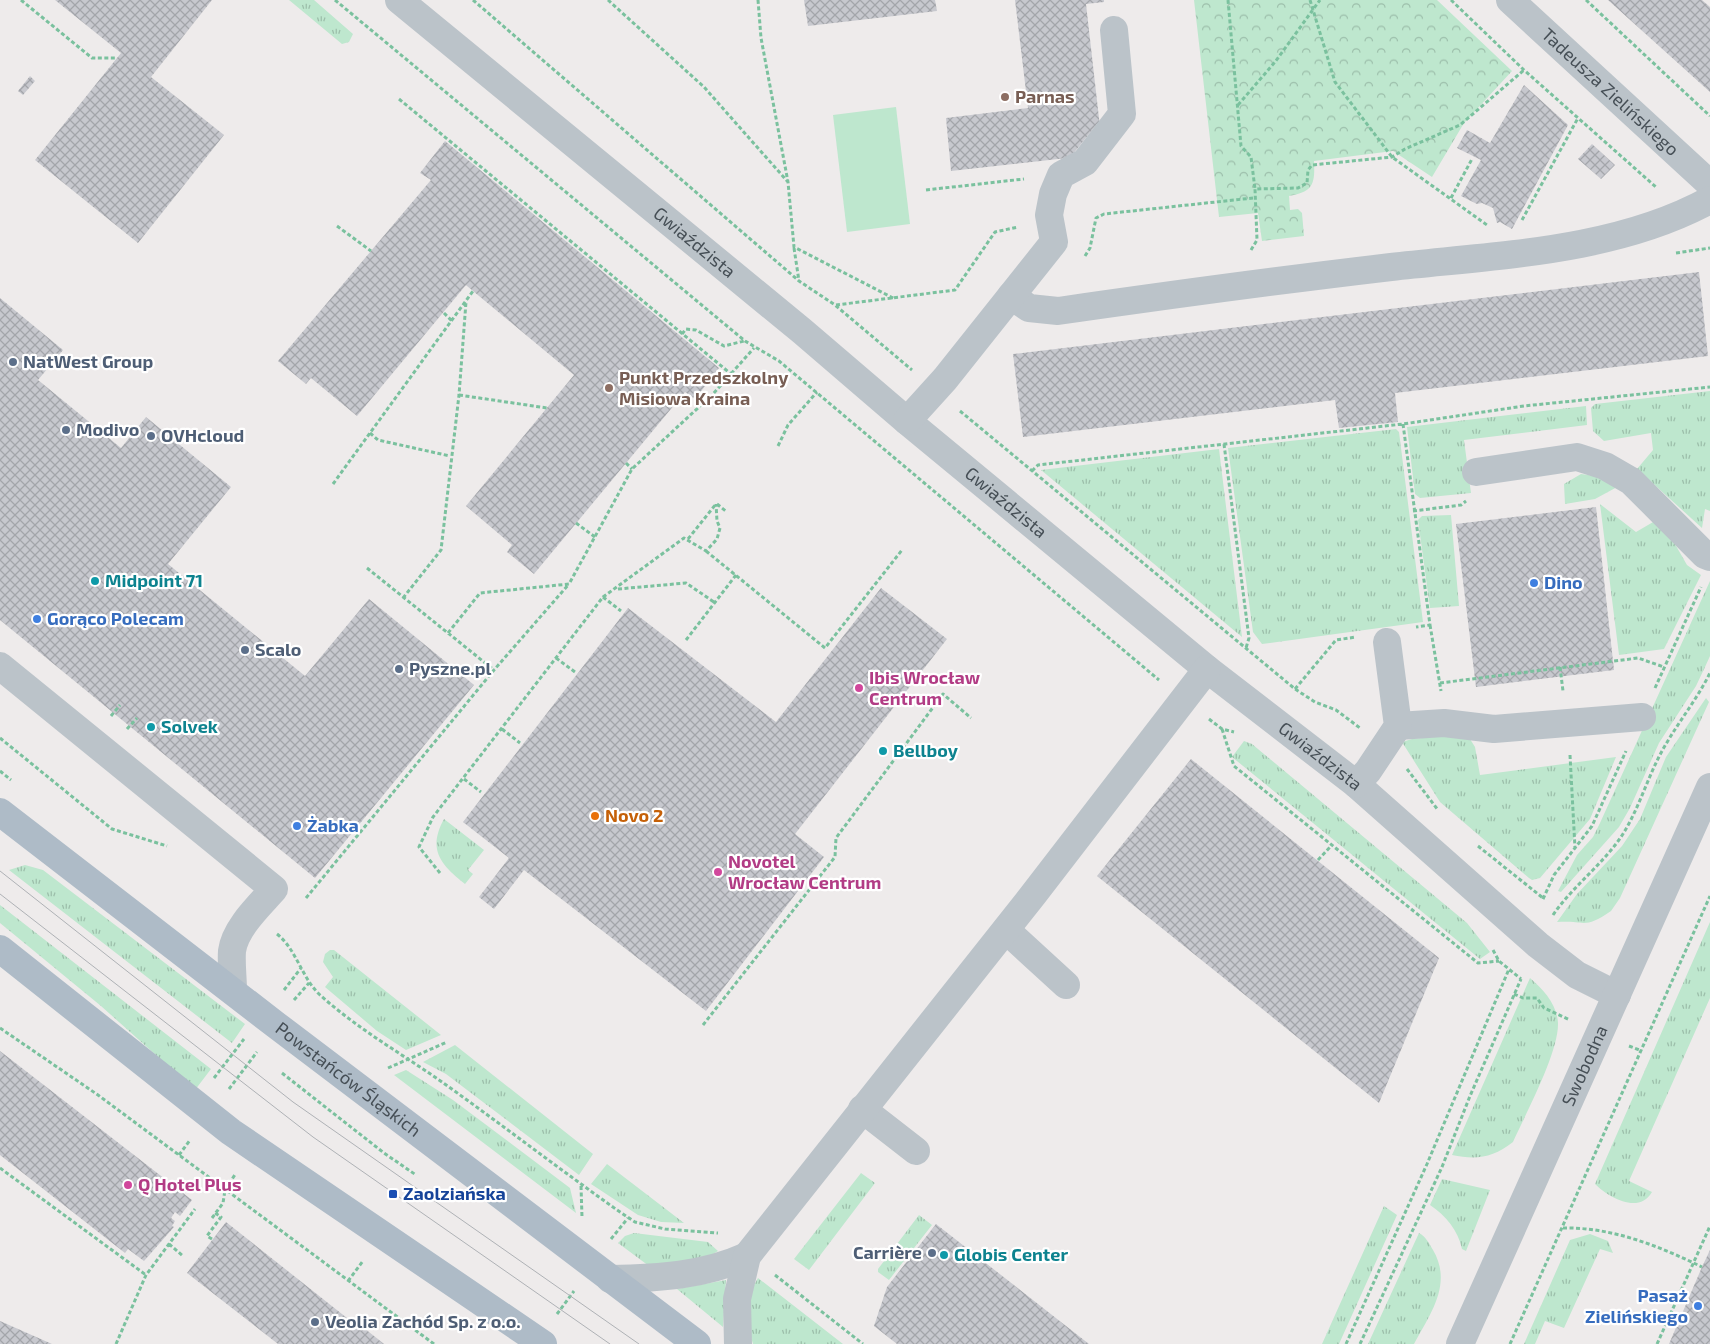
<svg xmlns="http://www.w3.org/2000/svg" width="1710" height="1344" font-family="'Exo 2',sans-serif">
<defs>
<pattern id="grass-tufts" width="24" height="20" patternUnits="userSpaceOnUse" patternTransform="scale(1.25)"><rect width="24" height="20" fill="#bee7ce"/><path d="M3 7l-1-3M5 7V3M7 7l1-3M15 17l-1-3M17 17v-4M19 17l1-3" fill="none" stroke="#9cbeaa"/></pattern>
<pattern id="forest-crowns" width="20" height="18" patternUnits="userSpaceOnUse" patternTransform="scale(1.25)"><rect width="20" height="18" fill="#bee7ce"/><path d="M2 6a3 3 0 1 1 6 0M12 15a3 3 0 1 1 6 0" fill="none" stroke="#9cbeaa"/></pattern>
<pattern id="building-cross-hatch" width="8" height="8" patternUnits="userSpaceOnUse" patternTransform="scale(1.25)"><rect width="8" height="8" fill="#c7c8ce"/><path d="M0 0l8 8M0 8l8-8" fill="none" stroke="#a3a5aa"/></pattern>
</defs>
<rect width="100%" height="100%" fill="#eeebeb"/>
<!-- grass -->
<path fill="url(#grass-tufts)" d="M289,0H314L353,34L349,42L342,44Z
M1710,391V511L1705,509L1702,528L1637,469L1653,450L1651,433L1604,441L1593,431L1591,408L1595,404Z
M1586,406L1587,425L1464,440L1471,493L1420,498L1415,494L1407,427Z
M1396,429L1399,432L1423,622L1262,644L1253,632L1228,448Z
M1219,449L1242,637L1041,470Z
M1581,474L1595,476L1619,486L1595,499L1565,504L1564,484Z
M1600,504L1636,532L1660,518L1687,565L1701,575L1664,649L1619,655Z
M1451,515L1459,606L1430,608L1418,520L1422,516Z
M1710,581V656L1705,667L1696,686L1659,743L1630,808L1619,827L1561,892L1558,891L1577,855L1593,837L1600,823Z
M1706,698L1709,702L1620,898L1611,911C1584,930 1585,920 1557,922L1577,894L1622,846L1640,819L1666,757Z
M1454,735L1470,739L1475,747L1480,775L1616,757L1590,819L1540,878L1532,880L1529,878L1440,802L1402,742L1412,739Z
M1244,741L1252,744L1467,923L1490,952L1480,959L1232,757Z
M444,819L484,850L468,870L473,874L465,884C441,865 427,850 444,819Z
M25,865L43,870L245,1024L232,1043L9,870Z
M0,905L211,1069L195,1090L101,1006L0,923Z
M1710,922V998L1629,1181L1652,1192C1639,1215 1608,1197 1595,1184Z
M330,950H334L441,1035L406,1050L377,1031L325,987L333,977L323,962L325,954Z
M1530,978C1543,989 1557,1004 1558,1023C1559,1052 1526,1113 1513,1142C1493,1158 1476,1160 1452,1155Z
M455,1045L593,1154L579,1175L446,1074L423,1062Z
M406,1070L453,1100L570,1188L576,1213L394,1075Z
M607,1164L684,1223L661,1222L638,1215L591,1184Z
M861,1173L875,1183L809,1270L794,1259Z
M1442,1179L1490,1190L1466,1251L1462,1249C1458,1230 1446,1216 1430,1205Z
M1384,1206L1397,1215L1339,1344H1322Z
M919,1215L932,1225L889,1280L878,1272V1269Z
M634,1233L708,1242L718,1251L708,1257L649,1266L618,1243L625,1236Z
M1419,1233C1426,1237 1429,1243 1433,1250C1453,1284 1430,1314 1414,1344H1368Z
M1590,1234L1608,1241L1613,1253L1600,1249L1564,1328L1545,1321L1535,1344H1524L1570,1240Z
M758,1278L843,1344H753C745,1320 745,1299 758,1278Z
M726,1280L723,1327L677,1289Z"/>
<!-- forest -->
<path fill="url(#forest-crowns)" d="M1194,0H1437L1512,71L1464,123L1432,177L1393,151L1314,161C1315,183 1314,192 1289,196L1290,210L1298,209L1302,213L1304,236L1262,241L1258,213L1219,217Z"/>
<!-- pitch -->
<path fill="#bee7ce" d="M896,107L910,224L847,232L833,115Z"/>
<!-- building -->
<path fill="url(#building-cross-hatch)" d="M55,0H212L151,77L224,135L138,243L35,160L121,53Z
M804,0H935L937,11L808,26Z
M1015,0H1104V2L1086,4L1100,127L1097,124L1073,154L1076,157L951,171L946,118L1028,108Z
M1608,0H1702L1710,7V92Z
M30,76L35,81L23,95L18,91Z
M1524,85L1568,125L1512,229L1500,222L1497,223L1493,208L1482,203L1477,204L1461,196L1481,160L1457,148L1467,130L1490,143Z
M445,141L719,368L695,399L685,392L534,574L507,552L512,545L466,506L574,375L473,291L466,285L357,416L311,378L306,384L278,361L431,180L420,173Z
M1592,144L1615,165L1601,179L1578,159Z
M1699,272L1708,356L1395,393L1398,422L1339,428L1335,400L1023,437L1013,354Z
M0,298L63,350L38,380L121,448L146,417L231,487L168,564L305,676L369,599L474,685L315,878L0,620Z
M1596,507L1614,670L1476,687L1456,524Z
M881,588L947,639L795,834L824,857L706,1011L524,870L494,909L479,897L509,858L463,822L628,608L776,722Z
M1191,759L1439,958L1379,1103L1097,876Z
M0,1051L192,1200L180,1216L175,1212L171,1218L175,1221L172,1226L174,1227L144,1261L128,1249L125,1253L0,1155Z
M226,1222L352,1322L354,1320L384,1344H278L187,1273Z
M936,1224L1089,1344H897L874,1326L887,1287Z
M1710,1250V1344H1669L1702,1267Z
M0,1321L52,1344H0Z"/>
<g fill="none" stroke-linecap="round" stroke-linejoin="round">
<!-- path -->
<path stroke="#7ac19e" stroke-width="3" stroke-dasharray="4 2.5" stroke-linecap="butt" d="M21,0L92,58H117
M335,0L745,341L779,361L1159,680
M473,0L799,281L835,305L912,370
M608,0L704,87L788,182
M758,0L761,38L788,182L794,247L895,299
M1228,0L1241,146L1251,157L1255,189
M1310,0L1335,82L1392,157L1487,225
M1451,0L1524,70L1657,188
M1586,0L1710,116
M399,99L731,374
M1238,105L1275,62L1320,0
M926,190L1024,179
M1451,198L1472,159
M1522,220L1578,118
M337,226L371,251
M794,248L799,281
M1251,250L1257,240L1255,189L1298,188L1307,183L1308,170L1312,165L1392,157L1405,149L1460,125L1524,70
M1676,253L1710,248
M1085,256L1090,248L1096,218L1104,214L1253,198
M836,305L955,290L995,232L1018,227
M444,313L452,321
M682,334L686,329L696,330L724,346L744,341
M459,395L547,408
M960,411L1295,689L1315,702L1336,710L1360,728
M1403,424L1430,625L1416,627
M370,433L378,440L450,456
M1224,444L1249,638L1246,648
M778,446L788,425L817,392
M626,463L632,469
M1032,471L1038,465L1403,424L1524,406L1710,387
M333,484L473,291
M717,504L727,512
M1413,511L1461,505L1466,501
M576,523L595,537
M688,539L716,504
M706,551L825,648L902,550
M367,568L494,670
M618,589L686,583L714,602
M603,597L621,611
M403,598L441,550L459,395L466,302
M1430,625L1441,691
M448,633L480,593L569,584L632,469L713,394L754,348
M686,640L736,575
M556,658L575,672
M1560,667L1563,691
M1440,683L1638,658L1664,667
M1655,688L1701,587
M1295,689L1336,640L1356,637
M111,716L120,705
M1209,719L1222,729L1234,732
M127,729L137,718
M502,729L520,743
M1222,729L1234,766L1478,963L1499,961
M0,738L112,829L167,846
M1570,755L1575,848
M1407,769L1438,810
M0,771L11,780
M464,779L481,792
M1478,846L1543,898
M1318,860L1332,845
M440,873L419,847L433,817L603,597L684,538L706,551L717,539L720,528L717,521L716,504
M306,898L494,670L569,584
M1543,899L1554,875L1592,826L1626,751
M1553,915C1573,886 1602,865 1621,837C1640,808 1648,774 1666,744C1680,720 1697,699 1710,673
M277,934C297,950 301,977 320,995C360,1031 406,1056 449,1087C506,1128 561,1170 617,1210L635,1222L665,1229L718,1233
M1493,950L1499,961L1521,979
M284,990L301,968
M1514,994L1523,998H1537L1544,1008L1570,1020
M294,1000L309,983
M703,1025L835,857L836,838L943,694L971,718
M0,1028L98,1095L434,1344
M1629,1046L1642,1051
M388,1068L447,1042
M282,1073L384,1153L416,1175
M214,1078L244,1039
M229,1089L257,1052
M179,1155L190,1140
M0,1168L146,1275
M581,1186L582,1217
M212,1218L223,1203L225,1190L236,1173
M1563,1228C1612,1227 1659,1246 1702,1267
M212,1239L207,1236L221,1217L215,1213
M611,1239L628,1218
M169,1244L183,1256
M775,1275L863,1344
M348,1281L363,1261
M557,1314L574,1291
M116,1344L146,1275L195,1209
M1346,1344L1427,1164L1509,969
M1360,1344L1442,1167L1470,1096L1521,979
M1510,1344L1710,896
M1657,1344L1710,1226"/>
<!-- minor -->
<g stroke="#bbc3c9" stroke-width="28">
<path id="s1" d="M399,0L802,331L907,421L1207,669L1356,784L1538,945L1577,975L1617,995"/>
<path id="s2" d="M1510,0L1710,184"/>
<path d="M1011,296L1029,308L1058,311C1169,295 1280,280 1391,267C1497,255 1615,252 1710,200"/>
<path d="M907,421L945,379L1054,242L1049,215L1053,194L1061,175L1085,162L1122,114L1114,30"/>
<path d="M1476,472L1577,457L1605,466L1631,481L1705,555L1710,557"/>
<path d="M0,666L274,889C259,906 235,928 232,951C231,964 233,978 233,991"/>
<path d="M1398,726L1444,723L1494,729L1642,717"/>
<path d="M1356,784L1368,771L1398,726L1387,642"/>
<path d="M1006,930L1066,985"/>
<path d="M862,1109L916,1151"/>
<path d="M610,1279C658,1278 703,1276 747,1256"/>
<path d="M738,1344L737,1299L747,1256L1033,895L1207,669"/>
<path id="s3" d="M1460,1344L1710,787"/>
</g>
<!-- major -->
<g stroke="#aebbc7" stroke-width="28">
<path id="s4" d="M0,812L276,1025L697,1344"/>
<path d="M0,949L231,1132L543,1344"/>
</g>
<!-- tram -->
<path stroke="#aeb1b5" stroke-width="1" d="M0,871L293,1102L639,1344
M0,894L313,1137L610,1344"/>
</g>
<!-- markers -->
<g fill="#8d6e63" stroke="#fff" stroke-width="2">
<circle cx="1005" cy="97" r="5"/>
<circle cx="609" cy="388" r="5"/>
</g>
<g fill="#5c6f8a" stroke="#fff" stroke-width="2">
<circle cx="13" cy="362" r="5"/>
<circle cx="66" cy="430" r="5"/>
<circle cx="151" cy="436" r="5"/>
<circle cx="245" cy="650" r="5"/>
<circle cx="399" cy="669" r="5"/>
<circle cx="932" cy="1253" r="5"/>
<circle cx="315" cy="1322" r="5"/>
</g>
<g fill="#0f9aa8" stroke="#fff" stroke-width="2">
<circle cx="95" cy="581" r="5"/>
<circle cx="151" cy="727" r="5"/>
<circle cx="883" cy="751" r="5"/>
<circle cx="944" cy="1255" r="5"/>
</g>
<g fill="#3f7fe0" stroke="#fff" stroke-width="2">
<circle cx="1534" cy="583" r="5"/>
<circle cx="37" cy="619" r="5"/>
<circle cx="297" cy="826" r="5"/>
<circle cx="1698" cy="1306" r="5"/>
</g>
<g fill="#d1479c" stroke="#fff" stroke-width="2">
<circle cx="859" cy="688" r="5"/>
<circle cx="718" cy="872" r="5"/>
<circle cx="128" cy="1185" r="5"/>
</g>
<circle fill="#e8710a" stroke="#fff" stroke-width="2" cx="595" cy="816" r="5"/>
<rect fill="#1a4fb4" stroke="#fff" stroke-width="2" x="388" y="1189" width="10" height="10" rx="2.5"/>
<g text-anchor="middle" stroke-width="4.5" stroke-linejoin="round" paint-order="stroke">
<!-- street labels -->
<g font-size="18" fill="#464f56" stroke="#fff">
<text dy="6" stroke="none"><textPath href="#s2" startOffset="136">Tadeusza Zielińskiego</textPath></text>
<text dy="6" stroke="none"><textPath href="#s1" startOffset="382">Gwiaździsta</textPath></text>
<text dy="6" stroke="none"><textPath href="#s1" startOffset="788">Gwiaździsta</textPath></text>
<text dy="6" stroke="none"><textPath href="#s1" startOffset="1192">Gwiaździsta</textPath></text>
<text dy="6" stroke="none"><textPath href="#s3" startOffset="305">Swobodna</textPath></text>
<text dy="6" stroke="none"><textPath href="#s4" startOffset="439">Powstańców Śląskich</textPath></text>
</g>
<!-- education labels -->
<g font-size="18" font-weight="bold" fill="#785e54" stroke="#fff" text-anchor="start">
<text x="1015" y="103">Parnas</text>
<text x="619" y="384">Punkt Przedszkolny<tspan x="619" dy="21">Misiowa Kraina</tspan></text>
</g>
<!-- service labels -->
<g font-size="18" font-weight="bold" fill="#4e5e75" stroke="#fff" text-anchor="start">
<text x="23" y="368">NatWest Group</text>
<text x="76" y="436">Modivo</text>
<text x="161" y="442">OVHcloud</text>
<text x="255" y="656">Scalo</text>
<text x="409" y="675">Pyszne.pl</text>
<text x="922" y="1259" text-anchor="end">Carrière</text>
<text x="325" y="1328">Veolia Zachód Sp. z o.o.</text>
</g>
<!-- culture labels -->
<g font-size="18" font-weight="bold" fill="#0d838f" stroke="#fff" text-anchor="start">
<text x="105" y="587">Midpoint 71</text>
<text x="161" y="733">Solvek</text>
<text x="893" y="757">Bellboy</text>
<text x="954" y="1261">Globis Center</text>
</g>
<!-- shop labels -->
<g font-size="18" font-weight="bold" fill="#366cbe" stroke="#fff" text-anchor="start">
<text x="1544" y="589">Dino</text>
<text x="47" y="625">Gorąco Polecam</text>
<text x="307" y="832">Żabka</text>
<text x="1688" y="1302" text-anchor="end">Pasaż<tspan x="1688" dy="21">Zielińskiego</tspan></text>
</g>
<!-- hotel labels -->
<g font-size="18" font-weight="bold" fill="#b23c85" stroke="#fff" text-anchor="start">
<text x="869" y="684">Ibis Wrocław<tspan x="869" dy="21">Centrum</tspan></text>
<text x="728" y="868">Novotel<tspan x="728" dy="21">Wrocław Centrum</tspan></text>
<text x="138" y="1191">Q Hotel Plus</text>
</g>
<!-- food labels -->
<g font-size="18" font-weight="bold" fill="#c56008" stroke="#fff" text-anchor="start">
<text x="605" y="822">Novo 2</text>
</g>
<!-- transit labels -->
<g font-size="18" font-weight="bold" fill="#164399" stroke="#fff" text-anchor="start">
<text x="403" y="1200">Zaolziańska</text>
</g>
</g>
</svg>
